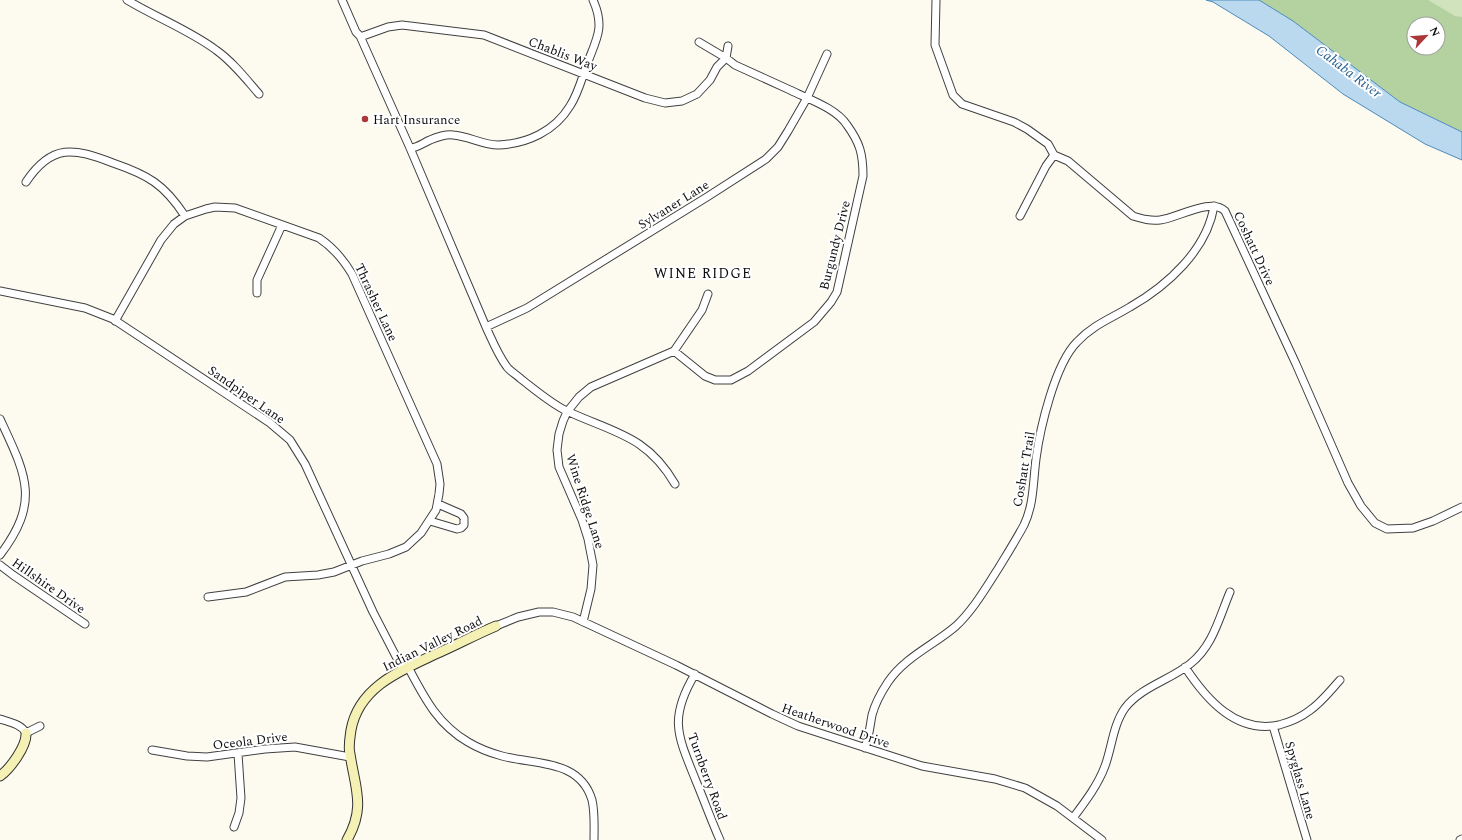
<svg xmlns="http://www.w3.org/2000/svg" width="1462" height="840" font-family="Spectral,serif">
<rect width="100%" height="100%" fill="#fdfbf0"/>
<!-- green -->
<path fill="#d0e3bd" d="M1385,0H1462V34Z"/>
<!-- forest -->
<path fill="#b4d29f" fill-rule="evenodd" d="M1259,0H1428L1455,16L1462,17V132L1400,102L1293,21ZM1414,24H1438V48H1414Z"/>
<!-- water -->
<path fill="#bad9ee" stroke="#4b8bbc" d="M1206,0H1259L1293,21L1400,102L1462,132V160L1425,144L1343,94L1269,36L1213,2Z"/>
<g fill="none" stroke-linecap="round" stroke-linejoin="round">
<!-- street casing -->
<g stroke="#404040" stroke-width="9">
<path id="street" d="M127,0C157,18 189,30 216,50C233,62 246,79 259,94
M342,0L356,32L360,36L410,148L486,327C492,340 498,355 507,367C511,372 517,375 521,379C534,389 554,406 569,412C615,433 647,436 675,484
M936,0L935,45L953,95L962,104L1014,122L1027,129L1048,144L1054,155L1068,161L1133,216C1143,219 1150,221 1160,220C1178,218 1211,197 1225,211L1296,364L1348,483L1361,506L1375,523L1387,529L1413,528L1433,521L1462,507
M360,36H363L388,27L402,25L484,35L645,98L665,103L682,101L697,94L710,80L717,67L726,58L728,46
M410,148C417,148 423,143 430,140C436,137 447,134 453,135C468,136 483,145 498,145C527,144 555,131 570,106C578,94 582,78 587,64C597,38 605,27 593,0
M26,182C52,143 74,148 113,163C148,175 164,184 185,216
M1020,216L1046,166L1054,155
M0,291L85,308L113,319L270,423L290,440L305,464L373,612L403,670
M257,293V280L282,225
M115,321L161,240L174,224L185,216L206,209L215,207L235,208L319,238C334,248 343,259 352,274L437,464L440,484L439,494L436,510L421,533L406,547L389,554L362,561L334,572L318,575L285,577L246,592L208,597
M486,327L527,308L707,197L766,159L778,147L788,131L807,98L827,54
M674,351L705,376L715,380H731L748,371L814,322L831,302L837,292L863,176C863,154 860,143 847,125C836,108 808,99 790,90C772,82 753,73 735,65L726,58L699,42
M0,419C26,475 41,501 0,555
M430,521L457,529L461,528L464,525V518L461,514L438,504
M0,565L13,575L85,624
M583,622L591,589L593,565L588,539L582,520L559,467L557,450L559,434L563,421L567,412L579,397L591,387L674,351L702,310L708,294
M496,626L518,617L539,612H553L573,617L676,665L772,714L798,726L922,766L995,779L1025,788L1057,806L1102,840
M408,667C424,697 437,724 468,742C478,748 491,753 502,756C535,765 580,759 592,800C595,813 594,827 594,840
M1185,667C1206,699 1236,734 1279,725C1290,722 1300,718 1309,711C1321,703 1330,691 1340,680
M695,674C668,719 678,736 696,781C704,800 711,820 720,840
M0,719C9,722 21,724 26,733L40,726
M1273,726L1307,840
M865,748C869,737 870,726 872,715C875,704 882,691 888,682C905,657 934,645 956,626C973,610 985,589 998,569C1007,554 1016,540 1024,525C1034,504 1033,482 1036,459C1040,428 1055,364 1077,342C1093,325 1110,319 1130,307C1167,286 1207,250 1214,206
M152,750L187,756L207,757L265,749L295,747L350,757
M1073,818C1085,802 1098,785 1105,766C1112,747 1113,725 1125,708C1141,687 1170,680 1190,664C1213,646 1219,618 1230,592
M234,827L239,813L241,798L238,754
M1460,840L1462,839"/>
</g>
<!-- secondary casing -->
<g stroke="#2f2f2f" stroke-width="11">
<path id="secondary" d="M0,776C10,769 27,746 26,733
M347,840C366,807 355,788 350,754C348,747 350,738 351,730C359,686 402,670 438,653C458,644 477,634 496,626"/>
</g>
<!-- street -->
<use href="#street" stroke="#fff" stroke-width="7"/>
<!-- secondary -->
<use href="#secondary" stroke="#f5f0b3" stroke-width="9"/>
</g>
<!-- markers -->
<circle fill="#ac3739" stroke="#fff" stroke-width="1.5" cx="365" cy="119" r="4"/>
<g text-anchor="middle" stroke-width="4" stroke-linejoin="round" paint-order="stroke">
<!-- street labels -->
<g font-size="13" fill="#0d0d0d" stroke="#fff">
<text transform="translate(563 53) rotate(21)" y="5">Chablis Way</text>
<text transform="translate(673 204) rotate(-32)" y="5">Sylvaner Lane</text>
<text transform="translate(834 245) rotate(-76)" y="5">Burgundy Drive</text>
<text transform="translate(1255 248) rotate(65)" y="5">Coshatt Drive</text>
<text transform="translate(377 302) rotate(65)" y="5">Thrasher Lane</text>
<text transform="translate(247 394) rotate(35)" y="5">Sandpiper Lane</text>
<text transform="translate(1023 469) rotate(-80)" y="5">Coshatt Trail</text>
<text transform="translate(586 501) rotate(72)" y="5">Wine Ridge Lane</text>
<text transform="translate(49 585) rotate(35)" y="5">Hillshire Drive</text>
<text transform="translate(432 643) rotate(-26)" y="5">Indian Valley Road</text>
<text transform="translate(836 725) rotate(19)" y="5">Heatherwood Drive</text>
<text transform="translate(250 740) rotate(-7)" y="5">Oceola Drive</text>
<text transform="translate(708 776) rotate(70)" y="5">Turnberry Road</text>
<text transform="translate(1301 780) rotate(74)" y="5">Spyglass Lane</text>
</g>
<!-- poi labels -->
<g font-size="13" fill="#0d0d0d" stroke="#fff" text-anchor="start">
<text x="373" y="124">Hart Insurance</text>
</g>
<!-- water labels -->
<g font-size="14" font-style="italic" fill="#265e8f" stroke="#fff">
<text transform="translate(1349 71) rotate(37)" y="5">Cahaba River</text>
</g>
<!-- neighbourhood labels -->
<g font-size="14" letter-spacing="1" fill="#0d0d0d" stroke="#fff">
<text x="703" y="278">WINE RIDGE</text>
</g>
</g>
<!-- north arrow -->
<g transform="translate(1426 36) rotate(64)"><circle r="19" fill="#ffffff" stroke="#9e9e9e"/>
<path d="M0-3L7 15L0 10L-7 15Z" fill="#ac3739"/>
<text y="-6" font-size="11" font-weight="bold" text-anchor="middle" fill="#0d0d0d">N</text>
</g>
</svg>
